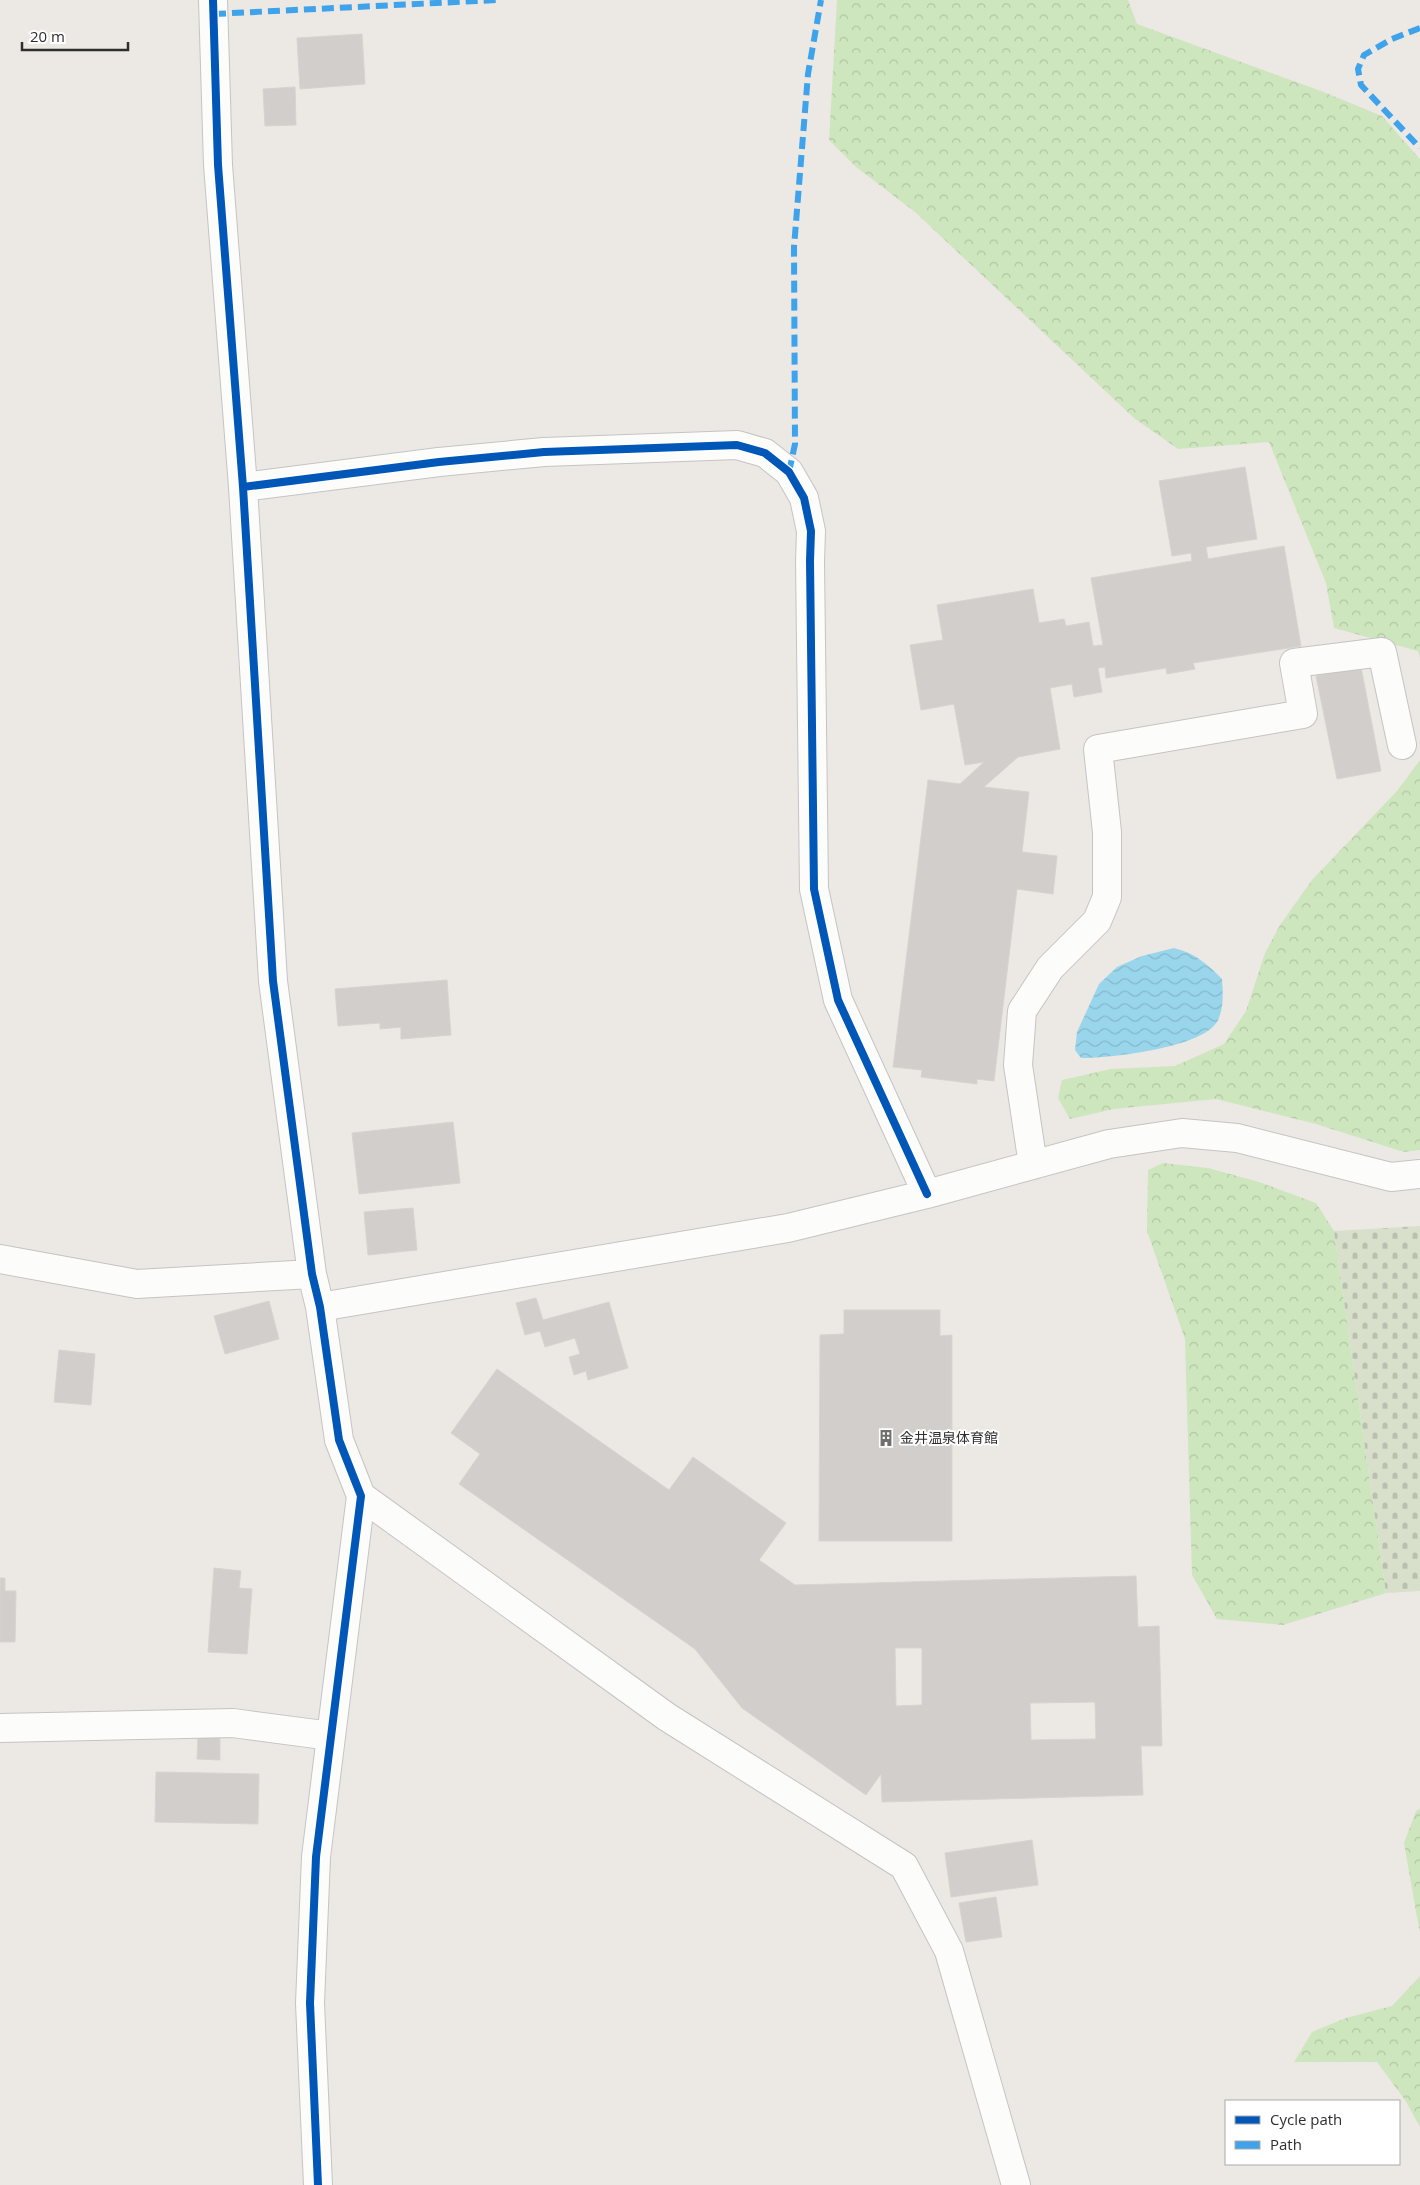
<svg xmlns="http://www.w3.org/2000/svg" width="1420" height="2185" font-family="'Open Sans','Noto Sans JP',sans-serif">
<defs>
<pattern id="forest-crowns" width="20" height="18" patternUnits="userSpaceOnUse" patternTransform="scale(1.25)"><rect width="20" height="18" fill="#cee6be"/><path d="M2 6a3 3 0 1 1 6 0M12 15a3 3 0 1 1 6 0" fill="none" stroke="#b1c6a4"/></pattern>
<pattern id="cemetery-stones" width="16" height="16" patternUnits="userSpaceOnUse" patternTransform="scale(1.25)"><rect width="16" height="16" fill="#d8e0cc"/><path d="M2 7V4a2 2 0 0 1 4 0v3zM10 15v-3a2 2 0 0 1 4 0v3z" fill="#bac0b0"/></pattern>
<pattern id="water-waves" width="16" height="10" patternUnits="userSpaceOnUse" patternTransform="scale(1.25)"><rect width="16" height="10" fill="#99d6ec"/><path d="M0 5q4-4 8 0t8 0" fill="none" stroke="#84b8cb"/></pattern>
</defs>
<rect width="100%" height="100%" fill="#ece8e4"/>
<!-- forest -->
<path fill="url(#forest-crowns)" d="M837,0H1128L1137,24L1321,91L1382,116L1420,159V658L1418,651L1334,628L1326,583L1269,442L1178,449L1134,418L915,212L856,167L829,140Z
M1420,760V1150L1404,1152L1316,1124L1216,1099L1114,1109L1070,1119L1058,1098L1062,1080L1111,1069L1175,1066L1224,1044L1246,1011L1265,953L1280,925L1312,880L1397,791Z
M1163,1163L1208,1168L1259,1182L1316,1203L1334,1231L1386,1593L1283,1625L1217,1619L1192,1575L1185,1339L1147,1231L1148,1170Z
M1420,1809V1934L1404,1843L1416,1811Z
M1420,1976V2127L1405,2100L1377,2062H1294L1312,2032L1346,2018L1392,2006Z"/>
<!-- cemetery -->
<path fill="url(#cemetery-stones)" d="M1420,1226V1591L1386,1593L1334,1231Z"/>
<!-- water -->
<path fill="url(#water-waves)" d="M1174,948C1195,953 1207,964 1222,979C1223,993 1224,1007 1218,1020C1205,1048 1110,1058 1081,1058L1075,1050L1077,1032L1099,984L1117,967L1142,956Z"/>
<!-- building -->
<path fill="#d1cecb" stroke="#d7d4d0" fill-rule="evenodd" d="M362,34L365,84L300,89L297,38Z
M295,87L296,125L265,126L263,89Z
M1245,467L1257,539L1206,547L1208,559L1284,546L1301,646L1193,663L1195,669L1167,674L1166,668L1106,678L1105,667L1098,668L1102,692L1074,697L1072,684L1050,688L1060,749L1018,757L984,787L1029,792L1022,852L1057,856L1053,894L1017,889L994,1081L977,1079V1084L921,1077L922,1070L893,1067L928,780L960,784L984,762L965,765L954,704L921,710L910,645L943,640L937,605L1033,589L1039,623L1064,619L1066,626L1089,622L1093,646L1103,645L1091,578L1192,561L1191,553L1172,556L1159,481Z
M1361,667L1381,771L1337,779L1316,676Z
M447,980L451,1035L401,1039V1027L380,1029V1023L338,1026L335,989Z
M453,1122L460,1183L359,1194L352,1133Z
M413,1208L417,1250L368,1255L364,1212Z
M536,1298L543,1320L609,1302L628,1368L588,1380L586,1371L574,1375L569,1357L580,1354L575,1338L545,1347L540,1331L525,1335L516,1303Z
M269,1301L279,1339L225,1354L214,1316Z
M844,1310H940V1336L952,1335V1541H819L820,1335L844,1334Z
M59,1350L95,1354L91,1405L54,1402Z
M497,1369L669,1490L693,1457L786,1523L759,1560L795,1585L1136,1576L1138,1627L1159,1626L1162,1746H1141L1143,1795L882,1802L881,1774L866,1795L742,1708L695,1649L459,1484L480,1454L451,1433ZM895,1648H922V1705L896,1706ZM1095,1702L1096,1739L1031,1740L1030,1703Z
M214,1568L241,1571L239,1588L252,1589L247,1654L208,1652Z
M0,1578H5V1591H16L15,1642H0Z
M198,1735L220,1736V1760L197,1759Z
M156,1772L259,1774L258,1824L155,1822Z
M1032,1840L1038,1885L951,1897L945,1853Z
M996,1897L1002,1937L966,1942L959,1903Z"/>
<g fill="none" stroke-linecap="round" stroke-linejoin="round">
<!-- minor casing -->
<g stroke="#c5c4c5" stroke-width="30">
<path id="minor" d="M213,0L218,165L243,487L273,981L312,1274L320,1307L339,1440L361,1496L316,1857L310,2003L318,2185
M243,487L439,462L544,452L737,445L765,453L789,472L804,498L811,531L810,561L814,889L838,1000L927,1194
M1033,1165L1018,1065L1022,1011L1050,968L1097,921L1107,897V832L1098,749L1303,714L1294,663L1382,652L1402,745
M0,1259L137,1284L312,1274
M320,1307L788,1228L927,1194L1109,1144L1182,1133L1237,1138L1391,1177L1420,1174
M361,1496L667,1717L904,1866L949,1951L1016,2185
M0,1728L233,1723L331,1736"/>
</g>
<!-- minor -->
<use href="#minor" stroke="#fcfcfb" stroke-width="28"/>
<!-- quiet -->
<path stroke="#3ea3eb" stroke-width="6" stroke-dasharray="12 6" stroke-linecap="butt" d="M214,14L497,0
M1420,28L1392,39L1364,55L1358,69L1361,85L1420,148
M789,472L795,444L794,247L808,74L821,0"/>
<!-- cycleway casing -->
<g stroke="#fff" stroke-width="11">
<path id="cycleway" d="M213,0L218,165L243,487L273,981L312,1274L320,1307L339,1440L361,1496L316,1857L310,2003L318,2185
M243,487L439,462L544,452L737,445L765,453L789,472L804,498L811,531L810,561L814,889L838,1000L927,1194"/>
</g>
<!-- cycleway -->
<use href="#cycleway" stroke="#0057b8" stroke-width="8"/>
</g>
<!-- icons -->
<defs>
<g id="building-bare" transform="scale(1.35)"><path d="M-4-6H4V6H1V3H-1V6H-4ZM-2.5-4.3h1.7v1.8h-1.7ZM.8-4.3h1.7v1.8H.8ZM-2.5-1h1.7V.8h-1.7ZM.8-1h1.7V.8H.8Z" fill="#706f6e" stroke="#fff" stroke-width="2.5" paint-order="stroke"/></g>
</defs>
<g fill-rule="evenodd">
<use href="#building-bare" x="886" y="1438"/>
</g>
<g text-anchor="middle" stroke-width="4" stroke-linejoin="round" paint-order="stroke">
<!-- poi labels -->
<g font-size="14" fill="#2e2e2e" stroke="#fff" text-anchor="start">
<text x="900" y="1443">金井温泉体育館</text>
</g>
</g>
<!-- legend -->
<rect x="1225" y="2100" width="175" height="65" fill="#ffffff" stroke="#ababab"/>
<rect x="1235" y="2116" width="25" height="8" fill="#0057b8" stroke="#ababab"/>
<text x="1270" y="2125" font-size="15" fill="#2e2e2e">Cycle path</text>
<rect x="1235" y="2141" width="25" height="8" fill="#3ea3eb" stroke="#ababab"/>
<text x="1270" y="2150" font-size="15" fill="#2e2e2e">Path</text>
<!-- scale -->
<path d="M22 42v8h106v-8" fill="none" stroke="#2e2e2e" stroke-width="2.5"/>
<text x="30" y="42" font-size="15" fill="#2e2e2e" stroke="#ffffff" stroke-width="4" paint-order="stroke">20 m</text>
</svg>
